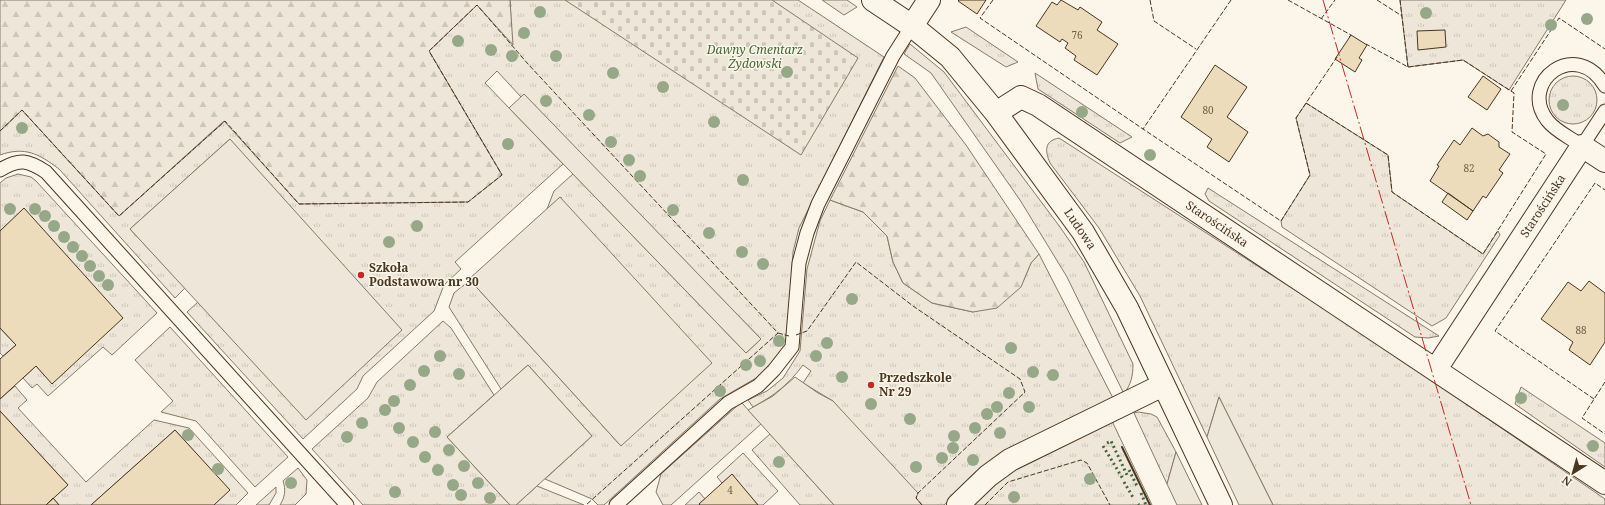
<svg xmlns="http://www.w3.org/2000/svg" width="1605" height="505" font-family="'Noto Serif',serif">
<defs>
<pattern id="grass-tufts" width="24" height="20" patternUnits="userSpaceOnUse"><rect width="24" height="20" fill="#ede6d9"/><path d="M3 7l-1-3M5 7V3M7 7l1-3M15 17l-1-3M17 17v-4M19 17l1-3" fill="none" stroke="#cdc6ba"/></pattern>
<pattern id="forest-firs" width="22" height="20" patternUnits="userSpaceOnUse"><rect width="22" height="20" fill="#ede6d9"/><path d="M5 1l3.5 6h-7zM16 11l3.5 6h-7z" fill="#cdc6ba"/></pattern>
<pattern id="cemetery-stones" width="16" height="16" patternUnits="userSpaceOnUse"><rect width="16" height="16" fill="#ede6d9"/><path d="M2 7V4a2 2 0 0 1 4 0v3zM10 15v-3a2 2 0 0 1 4 0v3z" fill="#cdc6ba"/></pattern>
</defs>
<rect width="100%" height="100%" fill="#fbf6e9"/>
<!-- grass -->
<path fill="url(#grass-tufts)" stroke="#887966" d="M510,0H798L884,57L799,228L793,252L788,336L784,349L763,374L720,399L604,505H598L592,499L545,479L592,436L528,365L501,389L449,307L454,293L470,280L621,446L561,197L547,209L554,191L573,174L746,353L761,339L524,95L521,97L497,71L485,83L563,164L455,262L461,269L444,285L434,311L363,376L357,389L303,439L187,312L198,302L306,419L230,139L130,229L185,288L175,298L59,169C39,154 25,146 0,155V131L22,110L119,216L225,121L299,204L502,175L429,51L477,5L512,43Z
M822,0H847L857,7L844,15Z
M1400,0H1566L1509,90L1463,60L1408,67Z
M966,27L1018,62L1006,67L951,32Z
M910,44L944,72L1060,227L1084,262L1133,364C1133,376 1131,384 1124,394L1067,277L1020,200L931,73L904,54Z
M1035,73L1132,137L1120,143L1038,89Z
M1549 100a24 24 0 1 1 48 0a24 24 0 1 1-48 0Z
M1306,103L1388,155L1392,192L1483,254L1498,231L1500,235L1446,318L1432,326L1282,227L1281,221L1310,175L1296,118Z
M1059,138L1380,345L1605,499V505H1273L1219,397L1207,437L1140,296L1099,228L1050,163C1045,151 1044,141 1059,138Z
M18,174L31,177L36,181L157,313L112,355L103,347L48,396L37,384L32,388L23,378L36,366L52,383L24,209L0,231V183L6,178Z
M1208,188L1439,336L1428,338L1415,337L1209,201L1205,194Z
M830,200L863,212L887,236L893,262L903,283L932,303L973,312L1021,286L1031,263L1039,254L1114,400L960,490L944,505H922L833,401L803,383L811,371L803,365C788,385 775,395 753,407L748,400L767,391L783,378L800,351L807,269L820,221Z
M443,321L451,328L494,395L447,437L510,505H363L312,449L368,398L377,382Z
M170,327L288,457L255,487L196,421L161,412L173,401L135,360Z
M0,328L16,345L3,356L0,353Z
M15,386L27,400L18,408L86,482L154,420L189,428L248,493L236,505H214L229,490L175,430L91,505H59L53,498L68,485L0,411V399Z
M1521,387L1605,443V467L1515,404Z
M742,403L761,424L671,505H663L656,492L661,474L737,406Z
M1138,412L1151,414L1157,417L1176,452L1167,484L1134,413Z
M1112,421L1152,505H972L1008,471Z
M770,434L834,505H800L752,450Z
M743,453L778,491L763,505H758L732,475L722,483L717,477Z
M298,468L307,480L306,494L295,505H280C285,497 286,490 283,481Z
M537,486L584,505H516Z
M276,487V493L269,505H256Z
M699,492L705,499L699,504L700,505H685Z"/>
<!-- forest -->
<path fill="url(#forest-firs)" stroke="#887966" d="M0,0H510L513,45L477,5L429,51L502,175L468,202L299,204L224,121L119,216L22,110L0,131Z
M898,66L915,78L966,145L1039,254L1031,263L1021,287L997,308L973,312L932,303L903,283L893,262L887,236L863,212L830,200Z"/>
<!-- cemetery -->
<path fill="url(#cemetery-stones)" stroke="#887966" d="M565,0H772L858,58L801,155Z"/>
<!-- park -->
<path fill="#ede6d9" stroke="#887966" d="M524,94L761,339L746,353L509,108Z
M230,139L402,330L306,420L130,229Z
M560,197L712,363L621,446L469,279Z
M528,365L592,436L516,505H510L447,437Z
M795,377L818,393L833,401L918,493L916,498L922,505H834L748,410L773,396Z"/>
<!-- parking -->
<path fill="#ede7d9" stroke="#887966" d="M1219,397L1273,505H1239L1207,437Z
M1176,452L1202,505H1177L1167,484Z"/>
<!-- building -->
<path fill="#ecdcbc" stroke="#4a3520" d="M959,0H986L977,14L958,1Z
M1061,0L1078,10L1080,7L1102,22L1097,30L1118,44L1097,75L1074,60L1076,56L1065,48L1068,43L1062,39L1060,42L1036,26L1052,2L1057,5Z
M1445,30L1446,47L1418,50L1417,31Z
M1351,35L1367,45L1359,58L1362,60L1355,72L1335,59Z
M1215,65L1247,87L1227,117L1248,132L1229,162L1207,147L1212,139L1181,117Z
M1483,76L1501,89L1487,110L1468,97Z
M1472,128L1483,136L1488,134L1499,142V147L1510,154L1499,170L1503,173L1486,198L1483,196L1473,211L1430,181L1439,166L1437,165L1454,140L1460,145Z
M1448,193L1473,211L1467,220L1442,202Z
M24,208L123,318L52,384L36,366L0,399V359L16,345L0,328V231Z
M1589,281L1605,293V342L1590,365L1569,350L1573,342L1541,319L1568,282L1581,291Z
M0,411L68,485L46,505H0Z
M175,430L230,490L214,505H91Z
M732,474L758,505H700L699,504Z
M53,498L59,505H46Z"/>
<g fill="none" stroke-linecap="round" stroke-linejoin="round">
<!-- service casing -->
<g stroke="#4a3520" stroke-width="15">
<path id="service" d="M1605,86C1576,37 1518,82 1547,120C1555,131 1571,138 1582,146L1605,111
M0,170C19,158 28,160 46,172L347,505
M616,505L728,403L758,386L774,370L792,347L799,263L807,233L818,204L893,56L912,26"/>
</g>
<!-- minor casing -->
<g stroke="#4a3520" stroke-width="24">
<path id="minor" d="M873,0L912,26L950,57L996,113L1083,232L1127,308L1221,505
M912,26L929,0
M996,113L1021,97L1038,105L1605,483
M1436,369L1582,146L1605,161
M958,505L988,476L1010,460L1163,385"/>
</g>
<!-- service -->
<use href="#service" stroke="#fbf6e9" stroke-width="13"/>
<!-- minor -->
<use href="#minor" stroke="#fbf6e9" stroke-width="22"/>
<!-- hedge -->
<path stroke="#436837" stroke-width="3" stroke-dasharray="2 3" stroke-linecap="butt" d="M1107,443L1111,441L1128,477
M1103,446L1123,479
M1129,470L1137,486
M1124,482L1134,499
M1141,493L1146,505
M1138,504L1139,505"/>
<!-- fence -->
<path stroke="#4a3520" stroke-width="1" stroke-dasharray="5 2" stroke-linecap="butt" d="M993,0L980,18L1143,129
M1150,0L1154,21L1196,49
M1231,0L1143,129L1281,221L1310,175L1296,118L1337,57
M1288,0L1351,35L1349,37
M1377,0L1402,16
M1400,0L1408,67
M1321,19L1335,0
M1511,91L1559,18L1605,49
M1306,103L1388,155L1392,192L1483,254L1546,154L1512,132L1514,93L1463,60L1408,67L1366,44
M0,131L22,110L119,216L225,121L299,204L468,202L502,175L429,51L477,5L528,64L778,333L586,505
M778,333L789,336
M796,335L807,331L856,262L913,306L1020,379L1025,392L918,493L916,498L922,505
M1605,382L1582,418L1605,434
M1594,399L1495,331L1595,183L1605,190
M985,505L1008,482L1081,460L1087,463L1110,505"/>
<!-- wall -->
<path stroke="#4a3520" stroke-width="2" d="M1122,447L1150,505"/>
<!-- power -->
<path stroke="#c62828" stroke-width="1" stroke-dasharray="14 3 2 3" stroke-linecap="butt" d="M1323,0L1471,505"/>
</g>
<!-- trees -->
<g fill="#96a887">
<circle cx="540" cy="12" r="6"/>
<circle cx="1426" cy="13" r="6"/>
<circle cx="1587" cy="19" r="6"/>
<circle cx="1551" cy="25" r="6"/>
<circle cx="524" cy="33" r="6"/>
<circle cx="458" cy="41" r="6"/>
<circle cx="491" cy="50" r="6"/>
<circle cx="512" cy="56" r="6"/>
<circle cx="556" cy="56" r="6"/>
<circle cx="787" cy="72" r="6"/>
<circle cx="613" cy="73" r="6"/>
<circle cx="663" cy="87" r="6"/>
<circle cx="546" cy="101" r="6"/>
<circle cx="1563" cy="105" r="6"/>
<circle cx="1082" cy="112" r="6"/>
<circle cx="589" cy="115" r="6"/>
<circle cx="714" cy="122" r="6"/>
<circle cx="22" cy="128" r="6"/>
<circle cx="611" cy="142" r="6"/>
<circle cx="508" cy="144" r="6"/>
<circle cx="1150" cy="155" r="6"/>
<circle cx="629" cy="160" r="6"/>
<circle cx="640" cy="176" r="6"/>
<circle cx="743" cy="180" r="6"/>
<circle cx="10" cy="209" r="6"/>
<circle cx="35" cy="209" r="6"/>
<circle cx="673" cy="210" r="6"/>
<circle cx="45" cy="216" r="6"/>
<circle cx="54" cy="226" r="6"/>
<circle cx="417" cy="226" r="6"/>
<circle cx="709" cy="233" r="6"/>
<circle cx="64" cy="237" r="6"/>
<circle cx="389" cy="242" r="6"/>
<circle cx="73" cy="247" r="6"/>
<circle cx="742" cy="252" r="6"/>
<circle cx="82" cy="256" r="6"/>
<circle cx="763" cy="264" r="6"/>
<circle cx="90" cy="266" r="6"/>
<circle cx="99" cy="276" r="6"/>
<circle cx="108" cy="285" r="6"/>
<circle cx="852" cy="299" r="6"/>
<circle cx="779" cy="341" r="6"/>
<circle cx="827" cy="343" r="6"/>
<circle cx="1011" cy="348" r="6"/>
<circle cx="440" cy="356" r="6"/>
<circle cx="816" cy="356" r="6"/>
<circle cx="760" cy="361" r="6"/>
<circle cx="746" cy="365" r="6"/>
<circle cx="424" cy="371" r="6"/>
<circle cx="1033" cy="372" r="6"/>
<circle cx="459" cy="374" r="6"/>
<circle cx="1053" cy="375" r="6"/>
<circle cx="842" cy="377" r="6"/>
<circle cx="410" cy="385" r="6"/>
<circle cx="720" cy="391" r="6"/>
<circle cx="1009" cy="393" r="6"/>
<circle cx="1521" cy="398" r="6"/>
<circle cx="394" cy="401" r="6"/>
<circle cx="871" cy="404" r="6"/>
<circle cx="997" cy="407" r="6"/>
<circle cx="1029" cy="407" r="6"/>
<circle cx="385" cy="410" r="6"/>
<circle cx="987" cy="414" r="6"/>
<circle cx="910" cy="419" r="6"/>
<circle cx="362" cy="423" r="6"/>
<circle cx="399" cy="428" r="6"/>
<circle cx="975" cy="428" r="6"/>
<circle cx="435" cy="432" r="6"/>
<circle cx="1000" cy="433" r="6"/>
<circle cx="188" cy="435" r="6"/>
<circle cx="954" cy="436" r="6"/>
<circle cx="347" cy="437" r="6"/>
<circle cx="413" cy="442" r="6"/>
<circle cx="1593" cy="446" r="6"/>
<circle cx="953" cy="448" r="6"/>
<circle cx="449" cy="450" r="6"/>
<circle cx="425" cy="457" r="6"/>
<circle cx="942" cy="458" r="6"/>
<circle cx="973" cy="460" r="6"/>
<circle cx="779" cy="462" r="6"/>
<circle cx="464" cy="466" r="6"/>
<circle cx="916" cy="467" r="6"/>
<circle cx="218" cy="469" r="6"/>
<circle cx="438" cy="470" r="6"/>
<circle cx="1090" cy="479" r="6"/>
<circle cx="291" cy="483" r="6"/>
<circle cx="478" cy="483" r="6"/>
<circle cx="453" cy="485" r="6"/>
<circle cx="395" cy="492" r="6"/>
<circle cx="461" cy="495" r="6"/>
<circle cx="1014" cy="497" r="6"/>
<circle cx="490" cy="498" r="6"/>
</g>
<!-- markers -->
<g fill="#c62828" stroke="#fbf6e9" stroke-width="1.5">
<circle cx="361" cy="275" r="4"/>
<circle cx="871" cy="385" r="4"/>
</g>
<g text-anchor="middle" stroke-width="3" stroke-linejoin="round" paint-order="stroke">
<!-- number labels -->
<g font-size="10" fill="#725f47">
<text x="1077" y="39">76</text>
<text x="1208" y="114">80</text>
<text x="1469" y="172">82</text>
<text x="1581" y="334">88</text>
<text x="730" y="494">4</text>
</g>
<!-- park labels -->
<g font-size="12" font-style="italic" fill="#436837" stroke="#fbf6e9">
<text x="755" y="54">Dawny Cmentarz<tspan x="755" dy="14">Żydowski</tspan></text>
</g>
<!-- street labels -->
<g font-size="12" fill="#4a3520" stroke="#fbf6e9">
<text transform="translate(1543 206) rotate(-57)" y="4">Starościńska</text>
<text transform="translate(1217 224) rotate(34)" y="4">Starościńska</text>
<text transform="translate(1080 229) rotate(56)" y="4">Ludowa</text>
</g>
<!-- poi labels -->
<g font-size="12" font-weight="bold" fill="#4a3520" stroke="#fbf6e9" text-anchor="start">
<text x="369" y="272">Szkoła<tspan x="369" dy="14">Podstawowa nr 30</tspan></text>
<text x="879" y="382">Przedszkole<tspan x="879" dy="14">Nr 29</tspan></text>
</g>
</g>
<!-- north arrow -->
<g transform="translate(1573 473) rotate(217)" stroke="#fbf6e9" stroke-width="3" paint-order="stroke">
<path d="M0-3L7 15L0 10L-7 15Z" fill="#4a3520"/>
<text y="-6" font-size="11" font-weight="bold" text-anchor="middle" fill="#4a3520">N</text>
</g>
</svg>
